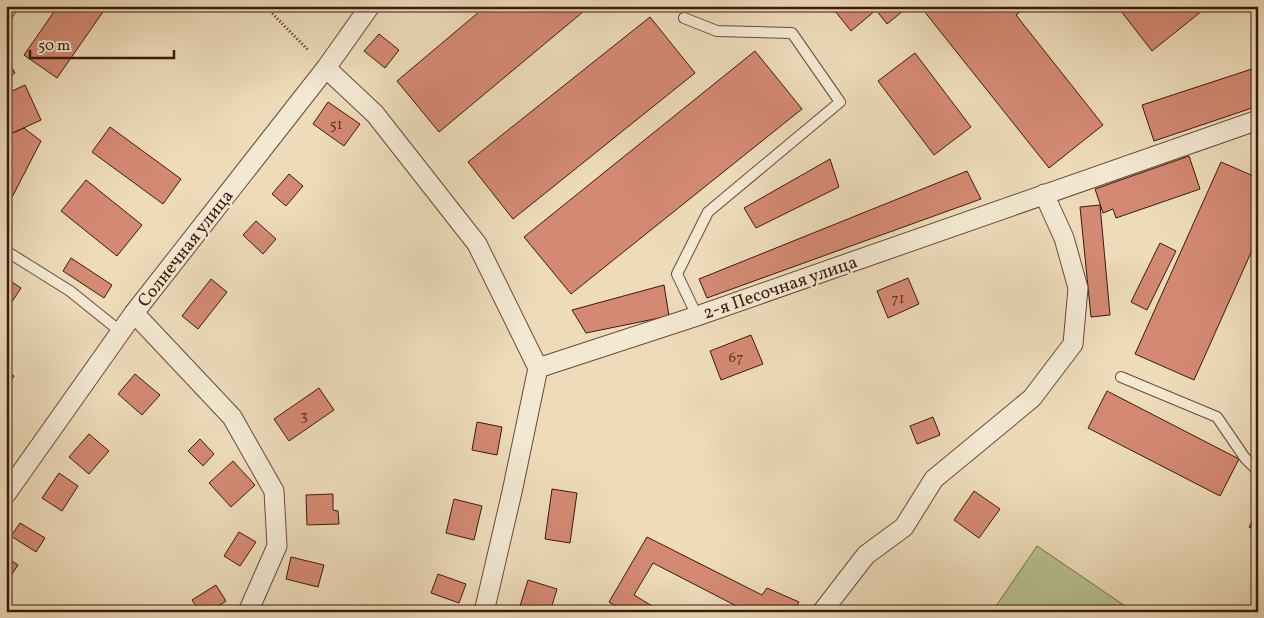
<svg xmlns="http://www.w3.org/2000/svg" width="1264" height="618" font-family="Vollkorn,serif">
<rect width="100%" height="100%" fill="#eddbba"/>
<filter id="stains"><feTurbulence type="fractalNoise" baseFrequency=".004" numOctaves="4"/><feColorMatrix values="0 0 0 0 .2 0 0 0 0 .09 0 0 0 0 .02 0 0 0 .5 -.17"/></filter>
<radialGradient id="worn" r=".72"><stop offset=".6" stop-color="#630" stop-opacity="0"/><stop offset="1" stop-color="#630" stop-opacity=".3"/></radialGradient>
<!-- green -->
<path fill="#b7c091" stroke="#7a6c4e" d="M1037,546L1134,612H992Z"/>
<!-- building -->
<path fill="#d48974" stroke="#3c190c" d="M58,6H107L57,78L24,55Z
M486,6H590L439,132L397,81Z
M831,6H909L887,24L876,10L851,31Z
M920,6H1028L1016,15L1103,125L1049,168Z
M1117,6H1208L1152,51Z
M650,17L695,73L513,219L468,162Z
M379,34L399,50L385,68L364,51Z
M755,51L802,109L571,294L524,237Z
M915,53L971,127L934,155L878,81Z
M6,58L15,73L6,79Z
M1258,67V106L1154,141L1142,105Z
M25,85L41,120L6,136V94Z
M328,102L360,124L344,146L313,124Z
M110,127L181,179L163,204L92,152Z
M24,128L41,141L6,209V136Z
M1189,156L1200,189L1116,218L1113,209L1103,213L1095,189Z
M830,159L839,187L756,228L744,208Z
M1221,162L1258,178V237L1194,380L1135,354Z
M967,171L981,199L707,298L699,279Z
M289,174L303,186L286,206L272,194Z
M86,180L142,225L117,256L61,211Z
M1100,205L1110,315L1091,317L1080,207Z
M256,221L276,239L263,254L243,235Z
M1160,243L1176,251L1147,310L1131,302Z
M71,258L112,285L104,298L63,271Z
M6,278L21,288L6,311Z
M908,278L919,304L888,318L877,291Z
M211,279L227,292L198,329L182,316Z
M664,285L669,316L586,333L572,310Z
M751,335L763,364L721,380L710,351Z
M6,371L14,376L6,389Z
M135,374L160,395L142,415L118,394Z
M319,388L334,410L289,441L274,419Z
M1107,391L1239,459L1220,496L1088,428Z
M933,417L940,435L917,444L910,426Z
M477,422L502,427L497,455L472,450Z
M89,434L109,451L89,474L69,457Z
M200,439L214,454L203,466L188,451Z
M233,461L255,485L231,507L209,483Z
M59,473L78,486L62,511L42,498Z
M552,489L577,493L570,543L545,539Z
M974,491L1000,509L979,538L954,520Z
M333,494V510L338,511L339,524L307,525L306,495Z
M454,499L482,506L474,540L446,533Z
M1258,511V532L1249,527Z
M20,523L45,538L36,552L11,536Z
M239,532L256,542L240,566L224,556Z
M647,537L762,595L767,588L799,602L794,612H748L653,563L634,595L662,612H626L609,602Z
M6,557L18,565L10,577L6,575Z
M291,557L324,565L318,587L286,579Z
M438,574L466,584L459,603L431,593Z
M528,580L557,589L550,612H542L520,606Z
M216,585L226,601L209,612H200L192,600Z"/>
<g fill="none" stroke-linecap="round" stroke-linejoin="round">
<!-- service casing -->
<g stroke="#684a38" stroke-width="12">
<path id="service" d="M6,17L13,6
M684,18L717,31L792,33L840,102L708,212L677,274L697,316
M6,251L70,291L121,332
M1121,377L1217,417L1245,458L1258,471"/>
</g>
<!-- minor casing -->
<g stroke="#684a38" stroke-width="21">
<path id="minor" d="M326,68L375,114L477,244L538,368
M134,313L232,417L274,491L277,546L248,612
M538,368L697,316L1258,120
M6,494L134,313L326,68L370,6
M484,612L512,492L538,368
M822,612L866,555L904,527L934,479L1032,398L1073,344L1078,288L1064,238L1044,194"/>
</g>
<!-- path -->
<path stroke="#3c190c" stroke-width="3" stroke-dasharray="1 2.5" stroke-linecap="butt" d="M265,6L308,50"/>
<!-- service -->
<use href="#service" stroke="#f3e8d2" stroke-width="10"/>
<!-- minor -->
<use href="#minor" stroke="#f3e8d2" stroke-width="19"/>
</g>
<g text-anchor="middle" stroke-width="4.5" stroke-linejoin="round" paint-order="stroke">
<!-- number labels -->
<g font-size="15" fill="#623526">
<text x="336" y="129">51</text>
<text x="898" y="303">71</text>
<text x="736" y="362">67</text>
<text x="304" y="420">3</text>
</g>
<!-- street labels -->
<g font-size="18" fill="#3c190c" stroke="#f3e8d2">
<text transform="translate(185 248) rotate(-52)" y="6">Солнечная улица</text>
<text transform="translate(780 287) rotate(-19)" y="6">2-я Песочная улица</text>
</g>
</g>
<!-- margin -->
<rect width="1264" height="618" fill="none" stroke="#eddbba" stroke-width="25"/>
<rect x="8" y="8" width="1249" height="603" fill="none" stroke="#3c190c" stroke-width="2.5"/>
<rect x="12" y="12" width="1239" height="593" fill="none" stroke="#3c190c"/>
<!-- scale -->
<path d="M30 50v8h144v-8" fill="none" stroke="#3c190c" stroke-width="2.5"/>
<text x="38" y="50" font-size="15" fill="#3c190c" stroke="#f3e8d2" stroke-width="4" paint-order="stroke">50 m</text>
<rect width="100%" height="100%" filter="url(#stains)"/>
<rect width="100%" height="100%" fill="url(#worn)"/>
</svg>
